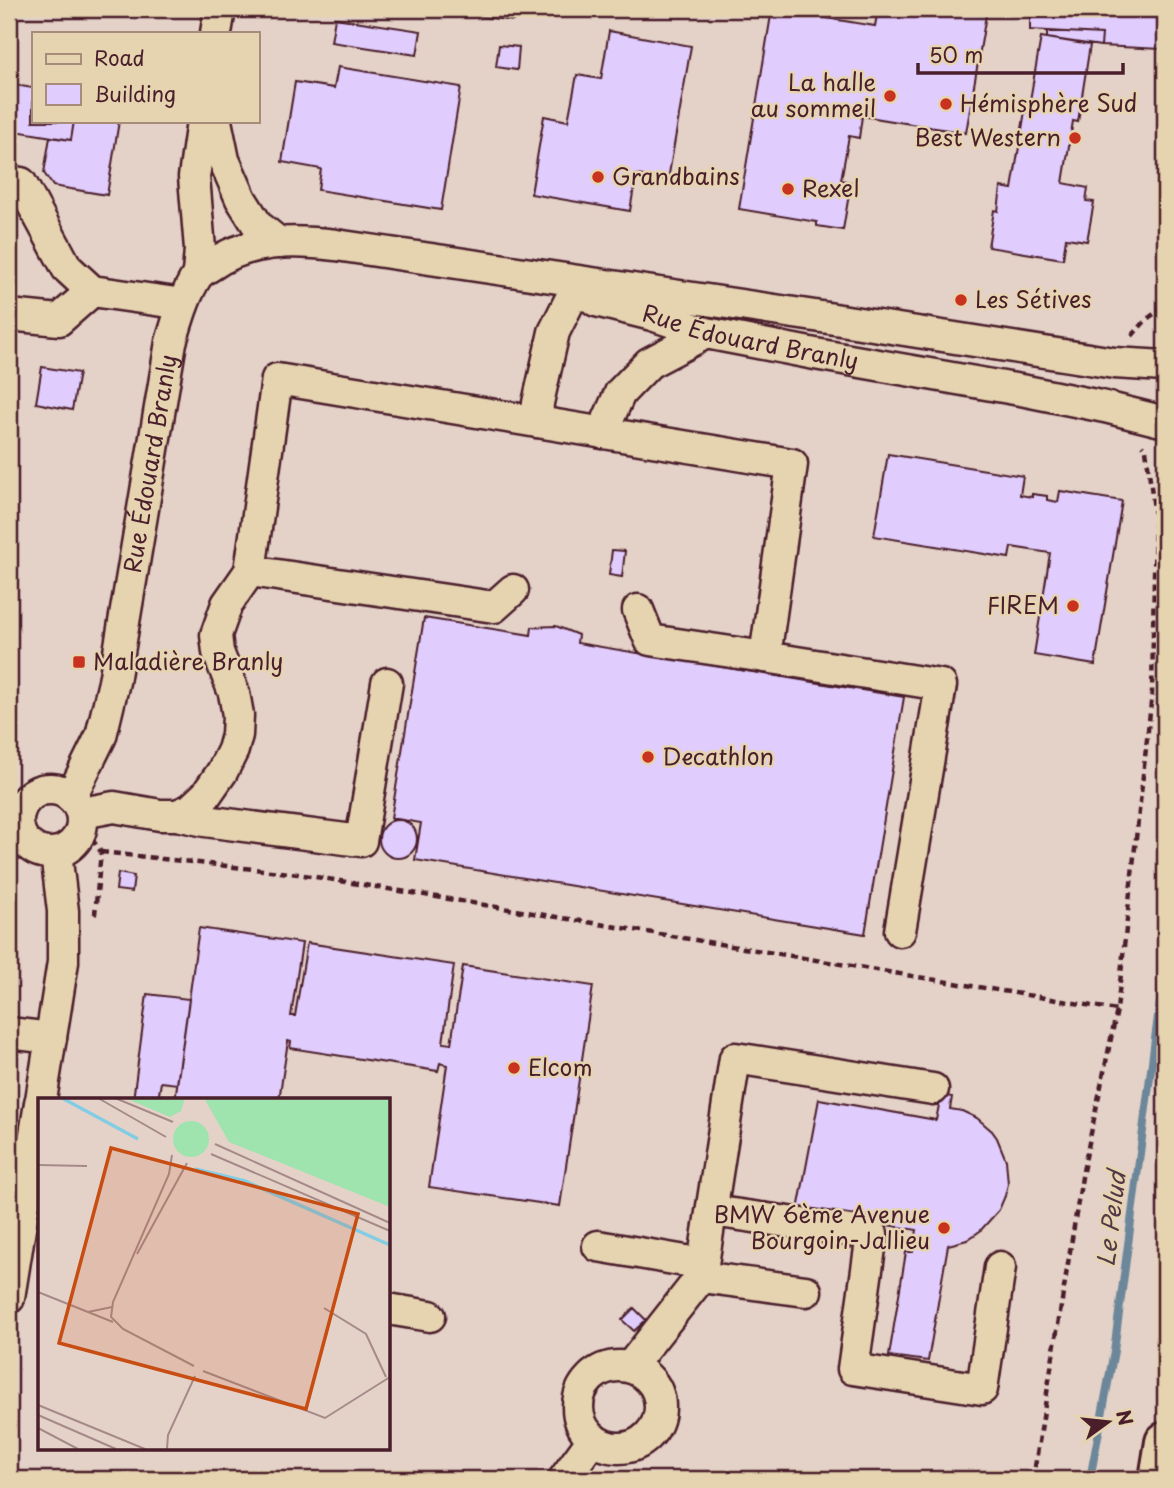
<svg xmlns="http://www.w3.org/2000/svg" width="1174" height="1488" font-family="'Playpen Sans',sans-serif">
<rect width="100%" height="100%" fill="#e4d2c8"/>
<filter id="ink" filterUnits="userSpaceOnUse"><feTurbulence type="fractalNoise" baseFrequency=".0143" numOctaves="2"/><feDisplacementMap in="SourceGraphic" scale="14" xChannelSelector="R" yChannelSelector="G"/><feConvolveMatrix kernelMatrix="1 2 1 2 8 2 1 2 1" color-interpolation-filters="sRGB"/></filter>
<g filter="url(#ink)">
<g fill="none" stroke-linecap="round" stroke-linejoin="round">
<!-- stream -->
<path stroke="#6c879a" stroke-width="8" d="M1090,1479L1114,1351L1165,963"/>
</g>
<!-- building -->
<path fill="#e0ccfd" stroke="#4a1f2b" stroke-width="2" d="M427,9H515L513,21Z
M772,9L875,26L878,9H987L966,133L862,116L859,138L849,136L841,180L851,182L843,230L817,226V222L739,209Z
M1048,9H1163L1161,49L1101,46L1102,34L1030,30V16L1048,17Z
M335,18L421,31L417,55L331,42Z
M609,31L691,46L668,180L636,175L630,211L531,194L544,116L568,121L577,75L601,79Z
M1047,31L1102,34L1101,46L1047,38Z
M1041,37L1090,45L1078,122L1073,121L1063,183L1088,188L1086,201L1094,202L1087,241L1066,238L1063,259L988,247L994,210L998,211L1001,187L1012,189L1025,111L1028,112Z
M499,45L519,47L517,70L496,67Z
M338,67L461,87L441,210L318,190L321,169L282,162L295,82L334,88Z
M9,84L33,88V121H74L71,140L9,130Z
M74,121H119L107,195L53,186L44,173L50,137L71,140Z
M42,367L79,373L72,410L36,403Z
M888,454L1023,476L1020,495L1032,497V494L1047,496V500L1058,502L1060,491L1122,501L1095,665L1034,655L1050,553L1011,547L1009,558L874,536Z
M612,550L625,551L622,577L609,575Z
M424,618L531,635L532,627L556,626L578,635L577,643L904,697L865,934L415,860L421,823L391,818Z
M379 839a19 19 0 1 1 38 0a19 19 0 1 1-38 0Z
M118,873L134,876L132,892L116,890Z
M199,928L302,943L291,1016H295L307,943L454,965L443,1043L451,1044L463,966L593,986L560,1206L429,1187L447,1065L440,1063L438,1071L290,1048L291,1042L288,1041L279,1100H175Z
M147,994L189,999L177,1084L161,1082L158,1100H133Z
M941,1095L952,1097L950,1109L962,1111L977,1118L992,1131L997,1138L1006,1160L1008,1184L1005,1196L999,1210L980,1231L967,1240L948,1245L928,1361L889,1356L906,1252H913L917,1230L798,1210L819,1099L936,1120Z
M634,1308L646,1320L634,1331L622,1320Z"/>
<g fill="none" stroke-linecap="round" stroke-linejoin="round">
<!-- minor casing -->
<g stroke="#4a1f2b" stroke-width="35">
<g id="minor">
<path d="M216,33L220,9"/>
<path d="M216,121L224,160L241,199L258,226L279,243"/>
<path d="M9,181L21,183L67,268L92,291L183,304"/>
<path d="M198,274L200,249L194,177L202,121"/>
<path id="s1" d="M596,301L652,315L706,333L815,354L1026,391L1105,407L1165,422"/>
<path d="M9,315L59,320L92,291"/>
<path d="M537,422L538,403L554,332L572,296L607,294"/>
<path d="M602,433L620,393L649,363L706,333"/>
<path d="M250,571L494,607L513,590"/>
<path d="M765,657L941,685L900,931"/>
<circle cx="50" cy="821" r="32"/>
<path id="s2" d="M71,797L101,736L114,682L171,342C178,320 184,296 197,276C200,272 205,269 210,266C247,239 293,240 336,245L828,318L1114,363L1165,366"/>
<path d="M82,813L114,807L160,815H177L191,809L206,795L222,772L233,750L237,735L238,715L234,693L218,652L216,635L227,604L250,571L277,379L792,464L765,657L650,640L638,610"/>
<path d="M177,815L205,821L361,841L387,683"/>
<path d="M9,1033L51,1038"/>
<path d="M41,1100L63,962V911L56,853"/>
<path d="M712,1211L872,1234L853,1369L982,1389L1000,1267"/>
<path d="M598,1246L703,1264"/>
<path d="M701,1277L735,1058L933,1089"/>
<path d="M9,1298L40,1103"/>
<path d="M388,1309L430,1316"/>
<circle cx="619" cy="1407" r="41"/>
<path d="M630,1367L701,1277L806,1291"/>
<path d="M564,1479L593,1439"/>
</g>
</g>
<!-- major casing -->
<g stroke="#4a1f2b" stroke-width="44">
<path id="major" d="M1159,1479L1165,1442"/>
</g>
<!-- path -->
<path stroke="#4a1f2b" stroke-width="4.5" stroke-dasharray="7 5" stroke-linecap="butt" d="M1132,336L1147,319L1165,306
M92,839L101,852L95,914L93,917
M101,852L298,874L1117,1010
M1033,1479L1083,1171L1117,1010L1152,694L1155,516L1146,450L1142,445"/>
<!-- minor -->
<use href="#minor" stroke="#e6d4b1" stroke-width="30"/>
<!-- major -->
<use href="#major" stroke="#e6d4b1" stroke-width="38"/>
</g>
</g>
<!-- markers -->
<g fill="#c8321e" stroke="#e6d4b1" stroke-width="2.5">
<circle cx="890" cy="96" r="7"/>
<circle cx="946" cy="104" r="7"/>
<circle cx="1075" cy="138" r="7"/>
<circle cx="598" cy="177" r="7"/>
<circle cx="788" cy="189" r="7"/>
<circle cx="961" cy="300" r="7"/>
<circle cx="1073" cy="606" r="7"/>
<rect x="72" y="655" width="14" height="14" rx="3.5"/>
<circle cx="648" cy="757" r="7"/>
<circle cx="514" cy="1068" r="7"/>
<circle cx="944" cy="1228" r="7"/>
</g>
<g text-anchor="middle" stroke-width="5" stroke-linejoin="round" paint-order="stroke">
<!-- poi labels -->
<g font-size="23" fill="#4a1f2b" stroke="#e6d4b1" text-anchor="start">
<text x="876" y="91" text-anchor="end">La halle<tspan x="876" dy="26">au sommeil</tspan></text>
<text x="960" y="112">Hémisphère Sud</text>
<text x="1061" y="146" text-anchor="end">Best Western</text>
<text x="612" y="185">Grandbains</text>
<text x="802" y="197">Rexel</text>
<text x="975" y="308">Les Sétives</text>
<text x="1059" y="614" text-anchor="end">FIREM</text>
<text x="93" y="670">Maladière Branly</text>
<text x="662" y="765">Decathlon</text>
<text x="528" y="1076">Elcom</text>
<text x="930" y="1223" text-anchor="end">BMW 6ème Avenue<tspan x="930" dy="26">Bourgoin-Jallieu</tspan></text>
</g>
<!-- street labels -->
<g font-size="23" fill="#4a1f2b" stroke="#e6d4b1">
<text dy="8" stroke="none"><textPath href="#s1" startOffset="159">Rue Édouard Branly</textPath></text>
<text dy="8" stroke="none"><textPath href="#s2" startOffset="345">Rue Édouard Branly</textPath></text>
</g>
<!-- water labels -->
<g font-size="24" font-style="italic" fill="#533947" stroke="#e6d4b1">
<text transform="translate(1112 1219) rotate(-83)" y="8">Le Pelud</text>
</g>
</g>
<!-- overview -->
<g transform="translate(38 1098)">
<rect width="352" height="352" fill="#e4d2c8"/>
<path d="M87,0H147L143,13L132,19ZM166,0H352V109L191,44ZM135 41a18 18 0 1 1 36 0a18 18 0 1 1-36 0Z" fill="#9fe3ae"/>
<path fill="none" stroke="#83cde4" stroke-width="3.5" d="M24,0L100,41M157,71L207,83L352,147"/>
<path fill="none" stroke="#a68a89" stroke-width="2" d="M60,0L128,39M77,0L135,24M177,46L352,125M173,56L352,133M134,57L131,76L75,204L73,219L85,231L156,268M0,67L49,68M99,156L149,65M0,194L75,224M286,210L328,236L348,279M50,214L74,209M165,273L287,320L352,279M0,307L107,351M0,317L78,351M0,330L40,351M129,351L130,337L157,278"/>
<path fill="#c84d12" fill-opacity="0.15" stroke="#c84d12" stroke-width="3.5" d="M73,50L320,116L268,311L21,245Z"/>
<rect width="352" height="352" fill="none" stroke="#4a1f2b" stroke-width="3.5"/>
</g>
<!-- margin -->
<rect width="1174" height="1488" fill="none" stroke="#e6d4b1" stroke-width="35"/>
<rect x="18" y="18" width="1139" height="1453" fill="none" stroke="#4a1f2b" stroke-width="2.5" filter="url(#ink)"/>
<!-- legend -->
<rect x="32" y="32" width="228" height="91" fill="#e6d4b1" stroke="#a88c7b" stroke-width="2"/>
<rect x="46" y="54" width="35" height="10" fill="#e6d4b1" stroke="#a88c7b" stroke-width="2"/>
<text x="94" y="66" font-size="21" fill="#4a1f2b">Road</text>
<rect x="46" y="84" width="35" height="21" fill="#e0ccfd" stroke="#a88c7b" stroke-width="2"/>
<text x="94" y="102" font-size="21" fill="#4a1f2b">Building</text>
<!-- north arrow -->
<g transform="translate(1108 1422) rotate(75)" stroke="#e6d4b1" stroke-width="5" paint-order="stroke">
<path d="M0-5L12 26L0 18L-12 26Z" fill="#4a1f2b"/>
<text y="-10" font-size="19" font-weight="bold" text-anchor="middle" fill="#4a1f2b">N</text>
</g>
<!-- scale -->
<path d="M918 63v10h205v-10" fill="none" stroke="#4a1f2b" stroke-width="3.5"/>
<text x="929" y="63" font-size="21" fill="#4a1f2b" stroke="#e6d4b1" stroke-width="5" paint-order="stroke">50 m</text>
</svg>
